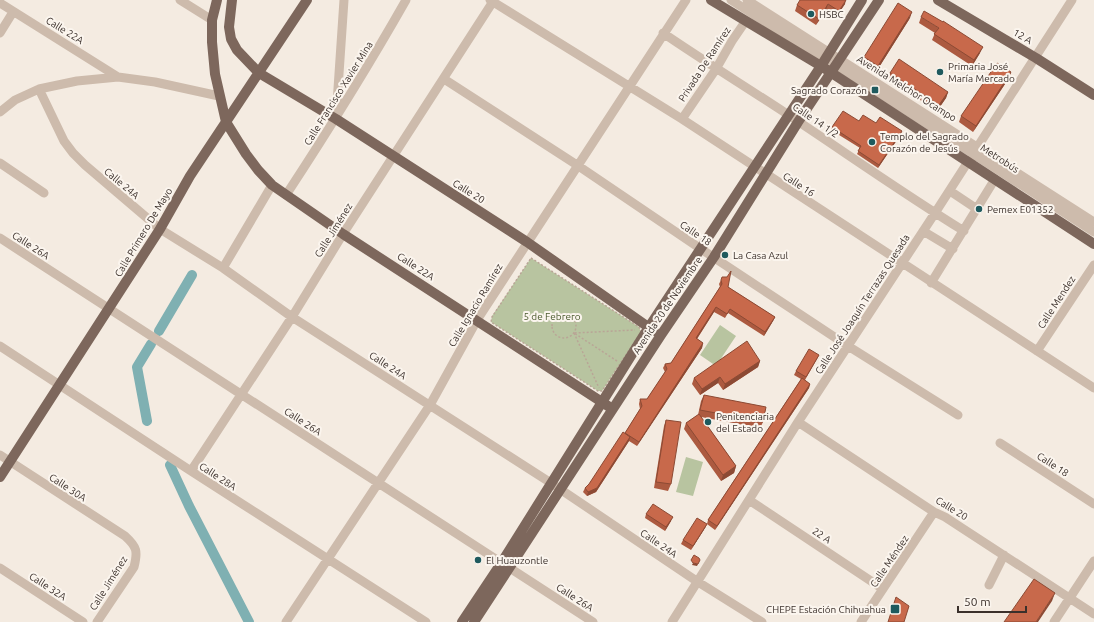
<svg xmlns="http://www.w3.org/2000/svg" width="1094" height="622" font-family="Ubuntu,sans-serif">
<rect width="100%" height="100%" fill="#f4ebe1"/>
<!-- green -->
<path fill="#b8c4a0" d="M531,258L639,327L641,332L602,391H598L491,322L492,316Z
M720,325L736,336L716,366L700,355Z
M686,457L703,462L693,496L676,492Z"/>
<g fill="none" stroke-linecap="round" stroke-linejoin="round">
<!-- canal -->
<path stroke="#7fb0b2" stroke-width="10" d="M159,331L192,275
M147,421L137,367L151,344
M170,465L189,506L249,622"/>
<!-- path -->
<path stroke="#b9a596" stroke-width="1.5" stroke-dasharray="2 2" stroke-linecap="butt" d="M531,258L639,327L641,332L602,391H598L491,322L492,317Z
M552 326a12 12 0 1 1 24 0a12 12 0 1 1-24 0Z
M574,333L599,388
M617,361L574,333L635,330"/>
<!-- minor -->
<path stroke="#cdbbac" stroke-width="9" d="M180,0L212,20
M490,0L682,119L1094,388
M731,0L825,60L836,65L1094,232
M747,0L1094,222
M0,3L118,77
M0,33L13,12
M663,33C704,61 746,87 787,114C846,153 904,194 964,231
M444,79L577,165L701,249L848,346L958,415
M39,89L64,141L73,153L85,165L160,229L223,268L292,317L551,483L698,582L762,622
M0,112L15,100L39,89L77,81L118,77L155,82L219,96
M336,118L344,0
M682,119L716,69L732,41L745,22
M0,163L44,193
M950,191L977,209
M286,195C328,131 368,67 406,0
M923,231L953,249
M0,238L593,622
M223,268L272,185
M931,283L995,179
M0,346L191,471L426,622
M1037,351L1094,265
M798,422L934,512L945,517L1094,614
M1000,443L1094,504
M0,455L125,536C137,547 138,551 134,567L97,622
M191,471L292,317L343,234L494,0
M749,500L883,589
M0,568L83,622
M989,585L1004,555
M286,622L430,405L477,320L686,0
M672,622L798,422L935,213L1072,0
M861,622L934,512
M1054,622L1094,561"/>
<!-- major -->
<path stroke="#7d675c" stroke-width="10" d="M217,0L212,20V42L215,74L226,122L246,154L258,170L272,185L343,234L608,406
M232,0L229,27L231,39L237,50L259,73L336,119L527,242L654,331
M711,0L821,66L1094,244
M938,0L1036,58L1094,95
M0,477L160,229L190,176L307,0
M462,622L502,562L649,327L821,66L862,0
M474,622L661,335L714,257L798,122L879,0"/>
</g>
<!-- wall -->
<path fill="#ac5a40" d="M845,4L836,17L826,10L816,25L795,11L797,5Z
M921,17L980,53L972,66L932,40L935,33L919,23Z
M910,18L876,72L862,63L864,57Z
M1011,72L1009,78L973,132L959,122L961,116Z
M890,73L948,92L946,98L937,111L888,79Z
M859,121L876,123L901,134L878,168L857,154L860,148L831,130L832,127Z
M721,280L728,287L775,317L773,321L764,336L728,313L725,318L714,312L697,339L703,343L702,348L637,446L629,441L596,492L587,496L583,492L585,488L589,484L625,433L640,409L639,404L640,399H647L665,372L663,368L665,364L671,363L720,287L719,284Z
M819,355L817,359L805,380L810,384L809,388L715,530L707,524L705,528L691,550L681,544L683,540L707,524L708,520L801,379L794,375L796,371Z
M760,361L758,367L723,390L718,383L700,395L692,384L694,378Z
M704,395L763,422L760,428L701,417L736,466L734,473L721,481L684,429L686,423L698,415L701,401Z
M666,420L671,484L668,491L654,488L664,426Z
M646,514L671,521L665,531L645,518Z"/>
<!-- shaded-wall -->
<path fill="#8c4a34" d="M846,0L845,4L836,17L839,11Z
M828,4L826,10L816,25L819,19Z
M912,12L910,18L876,72L878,66Z
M983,47L980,53L972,66L974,60Z
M1011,72L1009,78L973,132L976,126Z
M948,92L946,98L937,111L939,105Z
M902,131L901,134L878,168L879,165Z
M716,307L714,312L694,343L696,338Z
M775,317L773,321L764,336L765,332Z
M703,343L702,348L637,446L639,442Z
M760,361L758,367L723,390L725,384Z
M720,377L718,383L700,395L702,389Z
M810,384L809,388L715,530L717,526Z
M630,437L629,441L596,492L587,496L588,492Z
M736,466L734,473L721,481L723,475Z
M673,517L671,521L665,531L666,527Z
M707,524L705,528L691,550L693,546Z
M693,563L698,564L697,566L692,565Z
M1055,593L1052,601L1038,622H1036Z"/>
<!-- building -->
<path fill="#c8694b" stroke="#8c4a34" d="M800,0H846L839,11L828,4L819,19L797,5Z
M898,3L912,12L878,66L864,57Z
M924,11L943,22V21L983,47L974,60L934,34L939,28L921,17Z
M899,59L948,92L939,105L890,73Z
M997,63L1011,72L976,126L961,116Z
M843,111L859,121L863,115L876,123L880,117L902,131L879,165L858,151L861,146L832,127Z
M731,271L728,287L775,317L765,332L730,309L727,314L716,307L696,338L703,343L639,442L625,433L642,406L640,399H647L667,369L665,364L671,363L722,284L721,280L722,277H727Z
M747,341L760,361L725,384L720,377L702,389L694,378Z
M809,349L819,355L806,377L796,371Z
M802,378L810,384L717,526L708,520Z
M704,395L766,407L763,422L700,410Z
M699,414L736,466L723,475L686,423Z
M666,420L681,422L671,484L656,482Z
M623,432L630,437L597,488L588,492L585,488L589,484Z
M653,504L673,517L666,527L646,514Z
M697,518L707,524L693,546L683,540Z
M694,555L699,558L700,560L698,564L693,563L691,560Z
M1034,579L1055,593L1036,622H1004Z
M896,597L909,606L904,622H888Z"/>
<!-- markers -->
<g fill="#1f5a5e" stroke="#fbf5ee" stroke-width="1.5">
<circle cx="811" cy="14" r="4"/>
<circle cx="940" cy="72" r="4"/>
<rect x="871" y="86" width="8" height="8" rx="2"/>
<circle cx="872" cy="142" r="4"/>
<circle cx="979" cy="209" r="4"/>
<circle cx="725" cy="255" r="4"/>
<circle cx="708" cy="422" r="4"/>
<circle cx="478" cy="560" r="4"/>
<rect x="890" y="604" width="10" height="10" rx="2"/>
</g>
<g text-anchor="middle" stroke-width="4" stroke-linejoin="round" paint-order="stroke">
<!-- poi labels -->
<g font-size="10" fill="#3b302b" stroke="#fbf5ee" text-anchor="start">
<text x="819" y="18">HSBC</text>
<text x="948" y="70">Primaria José<tspan x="948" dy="12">María Mercado</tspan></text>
<text x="867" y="94" text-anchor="end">Sagrado Corazón</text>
<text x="880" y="140">Templo del Sagrado<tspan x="880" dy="12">Corazón de Jesús</tspan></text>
<text x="987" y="213">Pemex E01352</text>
<text x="733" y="259">La Casa Azul</text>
<text x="716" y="420">Penitenciaria<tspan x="716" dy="12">del Estado</tspan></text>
<text x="486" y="564">El Huauzontle</text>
<text x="886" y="613" text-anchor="end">CHEPE Estación Chihuahua</text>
</g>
<!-- street labels -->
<g font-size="10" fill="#3b302b" stroke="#fbf5ee">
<text transform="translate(65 30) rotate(32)" y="4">Calle 22A</text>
<text transform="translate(1023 36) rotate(30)" y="4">12 A</text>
<text transform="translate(704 64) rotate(-57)" y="4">Privada De Ramírez</text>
<text transform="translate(907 88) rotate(32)" y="4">Avenida Melchor Ocampo</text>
<text transform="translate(338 93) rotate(-58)" y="4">Calle Francisco Xavier Mina</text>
<text transform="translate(816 120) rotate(34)" y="4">Calle 14 1/2</text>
<text transform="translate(1000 158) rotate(33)" y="4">Metrobús</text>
<text transform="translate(122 183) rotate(40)" y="4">Calle 24A</text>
<text transform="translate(799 184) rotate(33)" y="4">Calle 16</text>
<text transform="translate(469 191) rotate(32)" y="4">Calle 20</text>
<text transform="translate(333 230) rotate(-58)" y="4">Calle Jiménez</text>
<text transform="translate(143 232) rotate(-59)" y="4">Calle Primero De Mayo</text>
<text transform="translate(696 233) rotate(34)" y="4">Calle 18</text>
<text transform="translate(31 245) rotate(33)" y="4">Calle 26A</text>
<text transform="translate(416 266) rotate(33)" y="4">Calle 22A</text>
<text transform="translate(1056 302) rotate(-57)" y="4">Calle Mendez</text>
<text transform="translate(862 304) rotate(-57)" y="4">Calle José Joaquín Terrazas Quesada</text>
<text transform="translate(475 305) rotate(-59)" y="4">Calle Ignacio Ramírez</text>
<text transform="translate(667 305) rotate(-56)" y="4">Avenida 20 de Noviembre</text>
<text transform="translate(388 365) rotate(33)" y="4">Calle 24A</text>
<text transform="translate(303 421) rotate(33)" y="4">Calle 26A</text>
<text transform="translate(1053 464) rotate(33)" y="4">Calle 18</text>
<text transform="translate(218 476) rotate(33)" y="4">Calle 28A</text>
<text transform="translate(68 487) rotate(33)" y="4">Calle 30A</text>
<text transform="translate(952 508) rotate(31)" y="4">Calle 20</text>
<text transform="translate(822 535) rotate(34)" y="4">22 A</text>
<text transform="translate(659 543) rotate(34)" y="4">Calle 24A</text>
<text transform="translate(889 561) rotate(-56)" y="4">Calle Méndez</text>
<text transform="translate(108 583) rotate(-58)" y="4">Calle Jiménez</text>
<text transform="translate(48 586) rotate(33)" y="4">Calle 32A</text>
<text transform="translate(575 597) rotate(33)" y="4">Calle 26A</text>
</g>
<!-- park labels -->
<g font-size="10" fill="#4a5a2e" stroke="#fbf5ee">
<text x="552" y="320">5 de Febrero</text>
</g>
</g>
<!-- scale -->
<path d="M958 606v6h68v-6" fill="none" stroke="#3b302b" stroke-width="2"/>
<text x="964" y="606" font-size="12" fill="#3b302b" stroke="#fbf5ee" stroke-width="3" paint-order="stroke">50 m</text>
</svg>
